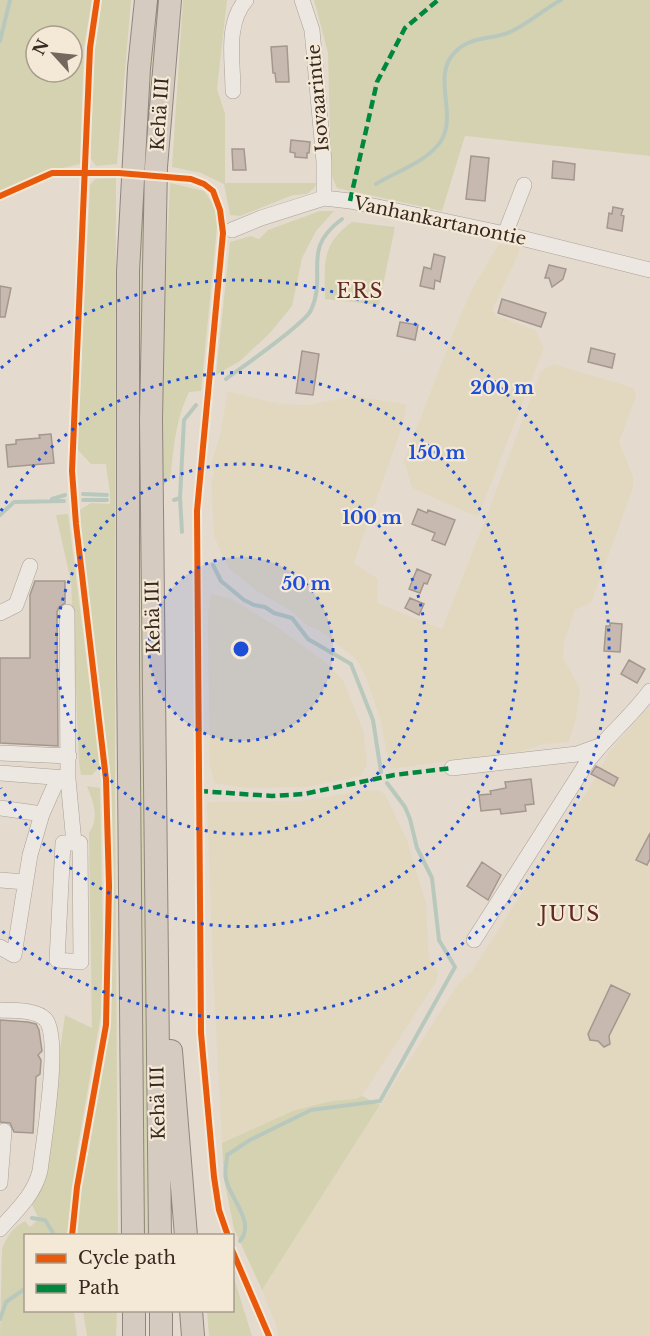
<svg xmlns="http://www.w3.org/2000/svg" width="650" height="1336" font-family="'Libre Baskerville',serif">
<rect width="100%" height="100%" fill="#e4dbce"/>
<!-- farmland -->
<path fill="#e2d8c0" d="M499,244L520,247L519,253L492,310L497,316L535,330L544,348L478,517L412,488L404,461L456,326L472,289Z
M554,364L634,388L636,397L619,442L633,476V488L591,603L575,610L564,642L563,658L580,688L576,718L569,742L543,744L522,751L391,769L388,761L381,721L365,675L356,659L319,630L308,626L293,612L257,591L230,569L222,555L214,536L211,484L214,472L211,465L220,434L228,391L280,404L308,405L354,396L406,404L404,421L354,563L378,579L377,603L442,629L485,520L541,371Z
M211,594L232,599L280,629L325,662L343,680L364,732L367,765L361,776L308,787L247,788L214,783L210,766L208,616Z
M650,705V1336H278L275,1322L262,1290L458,984L472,971L597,775L609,752Z
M367,790L379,791L385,794L407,840L426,903L429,958L438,972L436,982L362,1096L355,1099L332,1101L295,1110L222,1143L213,973L207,802L302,801Z"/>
<!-- green -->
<path fill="#d5d2b2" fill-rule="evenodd" d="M0,0H92L84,47L80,164L50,171L0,191ZM36,36H72V72H36Z
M102,0H131L117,164L96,166L91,159L92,72Z
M155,0H159L150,1236L144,1235L136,421L140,217Z
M183,0H227L217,89L225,114V183H317L314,188L307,194L293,195L240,216L230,215L224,184L201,173L172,167Z
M314,0H650V156L465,136L442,211L337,188L331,174L328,53Z
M116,178L115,786L118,1235L77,1236L80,1193L111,1013L112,906L110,770L78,511L91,503L110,504C111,490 107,478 106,464H91L77,449L90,185L95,179Z
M170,183L204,191L215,207L217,227L201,391L189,392C175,421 174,448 170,480L163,485V333Z
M320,211H334L316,231L302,258L292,306L270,333L240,361L216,375L230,242L251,236L259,239L268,230Z
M352,222L395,227L379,305L325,299C325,264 320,245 352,222Z
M68,514L100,766L92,775H81L79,762L71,582L56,515Z
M87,786L100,788L103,937L101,1014L77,1151L67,1235L26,1236V1310L74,1311L77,1336H0L2,1249C7,1236 12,1228 25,1221L30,1227L39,1219L30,1201L40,1191L65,1015L92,1028L89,833C100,817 93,802 87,786Z
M362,1096L380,1105L262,1290L234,1229L224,1179L222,1143L295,1110L332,1101L355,1099Z
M233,1275L252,1336H209L207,1311L232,1310Z
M83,1311H117L116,1336H87Z"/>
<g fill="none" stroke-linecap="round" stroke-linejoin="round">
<!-- stream -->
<path stroke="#b9c8bd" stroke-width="4" d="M0,41L10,0
M376,184C397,171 427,162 441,141C458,114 431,76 455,52C470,36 491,40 510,32C528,24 544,9 561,0
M226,379C241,368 306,323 311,310C328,273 300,250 342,219
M83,494L107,495
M180,498L182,532
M52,499L65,495
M83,500H107
M174,500L180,498L184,420L196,405
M0,515L14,502L64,501
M213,565L221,581L244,600L254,605L265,607L274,613L292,618L308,639L351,664L373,720L381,772
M32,1218L45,1220L55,1236
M240,1241C256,1222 230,1199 226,1179C224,1172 227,1162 227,1155L250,1140L311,1110L380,1101L455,967L439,940L432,878L417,848L410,819L405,807L387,783
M0,1319L6,1302L26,1288"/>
</g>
<!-- building -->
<path fill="#c7b9af" stroke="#a4978e" stroke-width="1.5" d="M287,46L289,82H276L275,73H273L271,47Z
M291,140L310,142L309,153H307V158L295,157V153L290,152Z
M232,149H244L246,170H233Z
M471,156L489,158L485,201L466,199Z
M553,161L575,164L574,180L552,178Z
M613,207L623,209L621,215L624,216L622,231L607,228L609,213L612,214Z
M434,254L445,257L440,282L435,280L434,289L420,286L424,267L431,269Z
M549,265L566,269L563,279L552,287L549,278H545Z
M0,286L11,288L5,317H0Z
M502,299L546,313L541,327L498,313Z
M400,322L418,325L415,340L397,336Z
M591,348L615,354L612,368L588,362Z
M302,351L319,354L313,395L296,393Z
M51,434L54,463L8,467L6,445L16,444V440L40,438L39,435Z
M418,509L427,513L428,510L455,520L445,545L432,540L435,533L412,524Z
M417,569L431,575L427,584L424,583L420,593L409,589Z
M35,581H65V603L59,607L57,612L58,746L0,743V658H30V595Z
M410,598L424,604L419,615L405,608Z
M610,623L622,624L620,652L604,651L606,626H610Z
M629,660L645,669L637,683L621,674Z
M596,766L618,778L614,786L591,774Z
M531,779L534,804L525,805L526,811L501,814L500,809L481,811L479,795L491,794L490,791L506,788L505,782Z
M650,833V859L647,865L636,860Z
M482,862L501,875L488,900L467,886Z
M611,985L630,994L609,1036L610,1044L604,1047L598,1041L590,1040L588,1034Z
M0,1020L28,1022L36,1024L39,1030L42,1051L38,1055L41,1060L40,1074L36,1077L33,1133L14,1132L10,1123L0,1122Z"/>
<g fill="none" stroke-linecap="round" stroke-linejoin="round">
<!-- minor casing -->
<g stroke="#a9a097" stroke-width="16">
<path id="minor" d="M302,0L312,30L324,162V198
M233,91C233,61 225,24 246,0
M232,230L261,218L324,198L350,201L505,234L650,270
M505,234L524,185
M67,612L68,779L74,843
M0,613L16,605L30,566
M0,753L69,756
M452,768L577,754L599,746
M0,773L66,778
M0,808L42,814
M63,843H80L81,962L57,960Z
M0,880L25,882
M474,940L588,761C607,736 631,717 650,691
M0,947L14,955L30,855L42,814L58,778
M0,1010C13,1011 35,1009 45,1019C62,1035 43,1145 40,1171C34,1195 16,1211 0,1229
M0,1183L4,1131"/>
</g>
<!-- highway casing -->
<g stroke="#8f867e" stroke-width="24">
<path id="highway" d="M171,1051L186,1236
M133,1236L128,659V271L139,68L146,0
M160,1236L151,420L156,167L170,0
M161,1310V1336
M191,1310L193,1336
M134,1336V1310"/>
</g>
<!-- minor -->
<use href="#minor" stroke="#ece7e0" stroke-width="15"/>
<!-- highway -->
<use href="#highway" stroke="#d6cbc0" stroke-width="22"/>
<!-- quiet -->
<path stroke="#00873e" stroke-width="4.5" stroke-dasharray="9 4.5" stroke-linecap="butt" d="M350,201L377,82L405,28L438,0
M199,791L272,796L304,794L394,775L452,768"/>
<!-- cycleway casing -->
<g stroke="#f4e8d6" stroke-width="10">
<path id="cycleway" d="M0,196L52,173H119L191,179L204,184L213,191L220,210L223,233L197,511L201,1033L214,1177L219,1210L228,1236
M72,1236L77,1187L106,1025L109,886L106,779L76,524L72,471L90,48L97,0
M232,1250L269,1336"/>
</g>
<!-- cycleway -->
<use href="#cycleway" stroke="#e8590c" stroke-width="6"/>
</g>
<!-- distance rings -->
<circle cx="241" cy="649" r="92" fill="#1d4ed8" fill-opacity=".12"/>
<g fill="none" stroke="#1d4ed8" stroke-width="3" stroke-dasharray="3 6">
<circle cx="241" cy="649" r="92"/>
<circle cx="241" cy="649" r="185"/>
<path d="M1 511A277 277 0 1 1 1 788"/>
<path d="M1 368A369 369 0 1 1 1 930"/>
</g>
<g text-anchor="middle" stroke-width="4.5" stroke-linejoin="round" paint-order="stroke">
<!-- street labels -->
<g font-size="18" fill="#372920" stroke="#f4e8d6">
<text transform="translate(318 98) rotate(-95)" y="6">Isovaarintie</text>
<text transform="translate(160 114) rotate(-86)" y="6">Kehä III</text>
<text transform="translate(440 221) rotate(12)" y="6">Vanhankartanontie</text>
<text transform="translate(153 617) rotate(-91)" y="6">Kehä III</text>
<text transform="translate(158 1103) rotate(-91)" y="6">Kehä III</text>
</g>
<!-- neighbourhood labels -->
<g font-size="20" letter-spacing="1.5" fill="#622822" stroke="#f4e8d6">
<text x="360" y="298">ERS</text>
<text x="570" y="921">JUUS</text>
</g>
</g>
<circle cx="241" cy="649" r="9" fill="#1d4ed8" stroke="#f4e8d6" stroke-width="3"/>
<g font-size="18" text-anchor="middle" font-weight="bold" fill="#1d4ed8" stroke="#f4e8d6" stroke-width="4.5" stroke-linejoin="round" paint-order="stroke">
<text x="502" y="394">200 m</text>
<text x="437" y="459">150 m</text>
<text x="372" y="524">100 m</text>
<text x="306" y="590">50 m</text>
</g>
<!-- legend -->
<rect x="24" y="1234" width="210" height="78" fill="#f4e8d6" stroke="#a89c8d" stroke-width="1.5"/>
<rect x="36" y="1254" width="30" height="9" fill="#e8590c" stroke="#a89c8d" stroke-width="1.5"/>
<text x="78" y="1264" font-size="18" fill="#372920">Cycle path</text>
<rect x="36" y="1284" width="30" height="9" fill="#00873e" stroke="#a89c8d" stroke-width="1.5"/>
<text x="78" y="1294" font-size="18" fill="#372920">Path</text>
<!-- north arrow -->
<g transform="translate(54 54) rotate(297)"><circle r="28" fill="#f4e8d6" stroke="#a89c8d" stroke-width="1.5"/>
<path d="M0-4.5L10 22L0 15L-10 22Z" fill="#74675d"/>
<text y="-9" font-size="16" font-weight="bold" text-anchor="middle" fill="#372920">N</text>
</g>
</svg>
